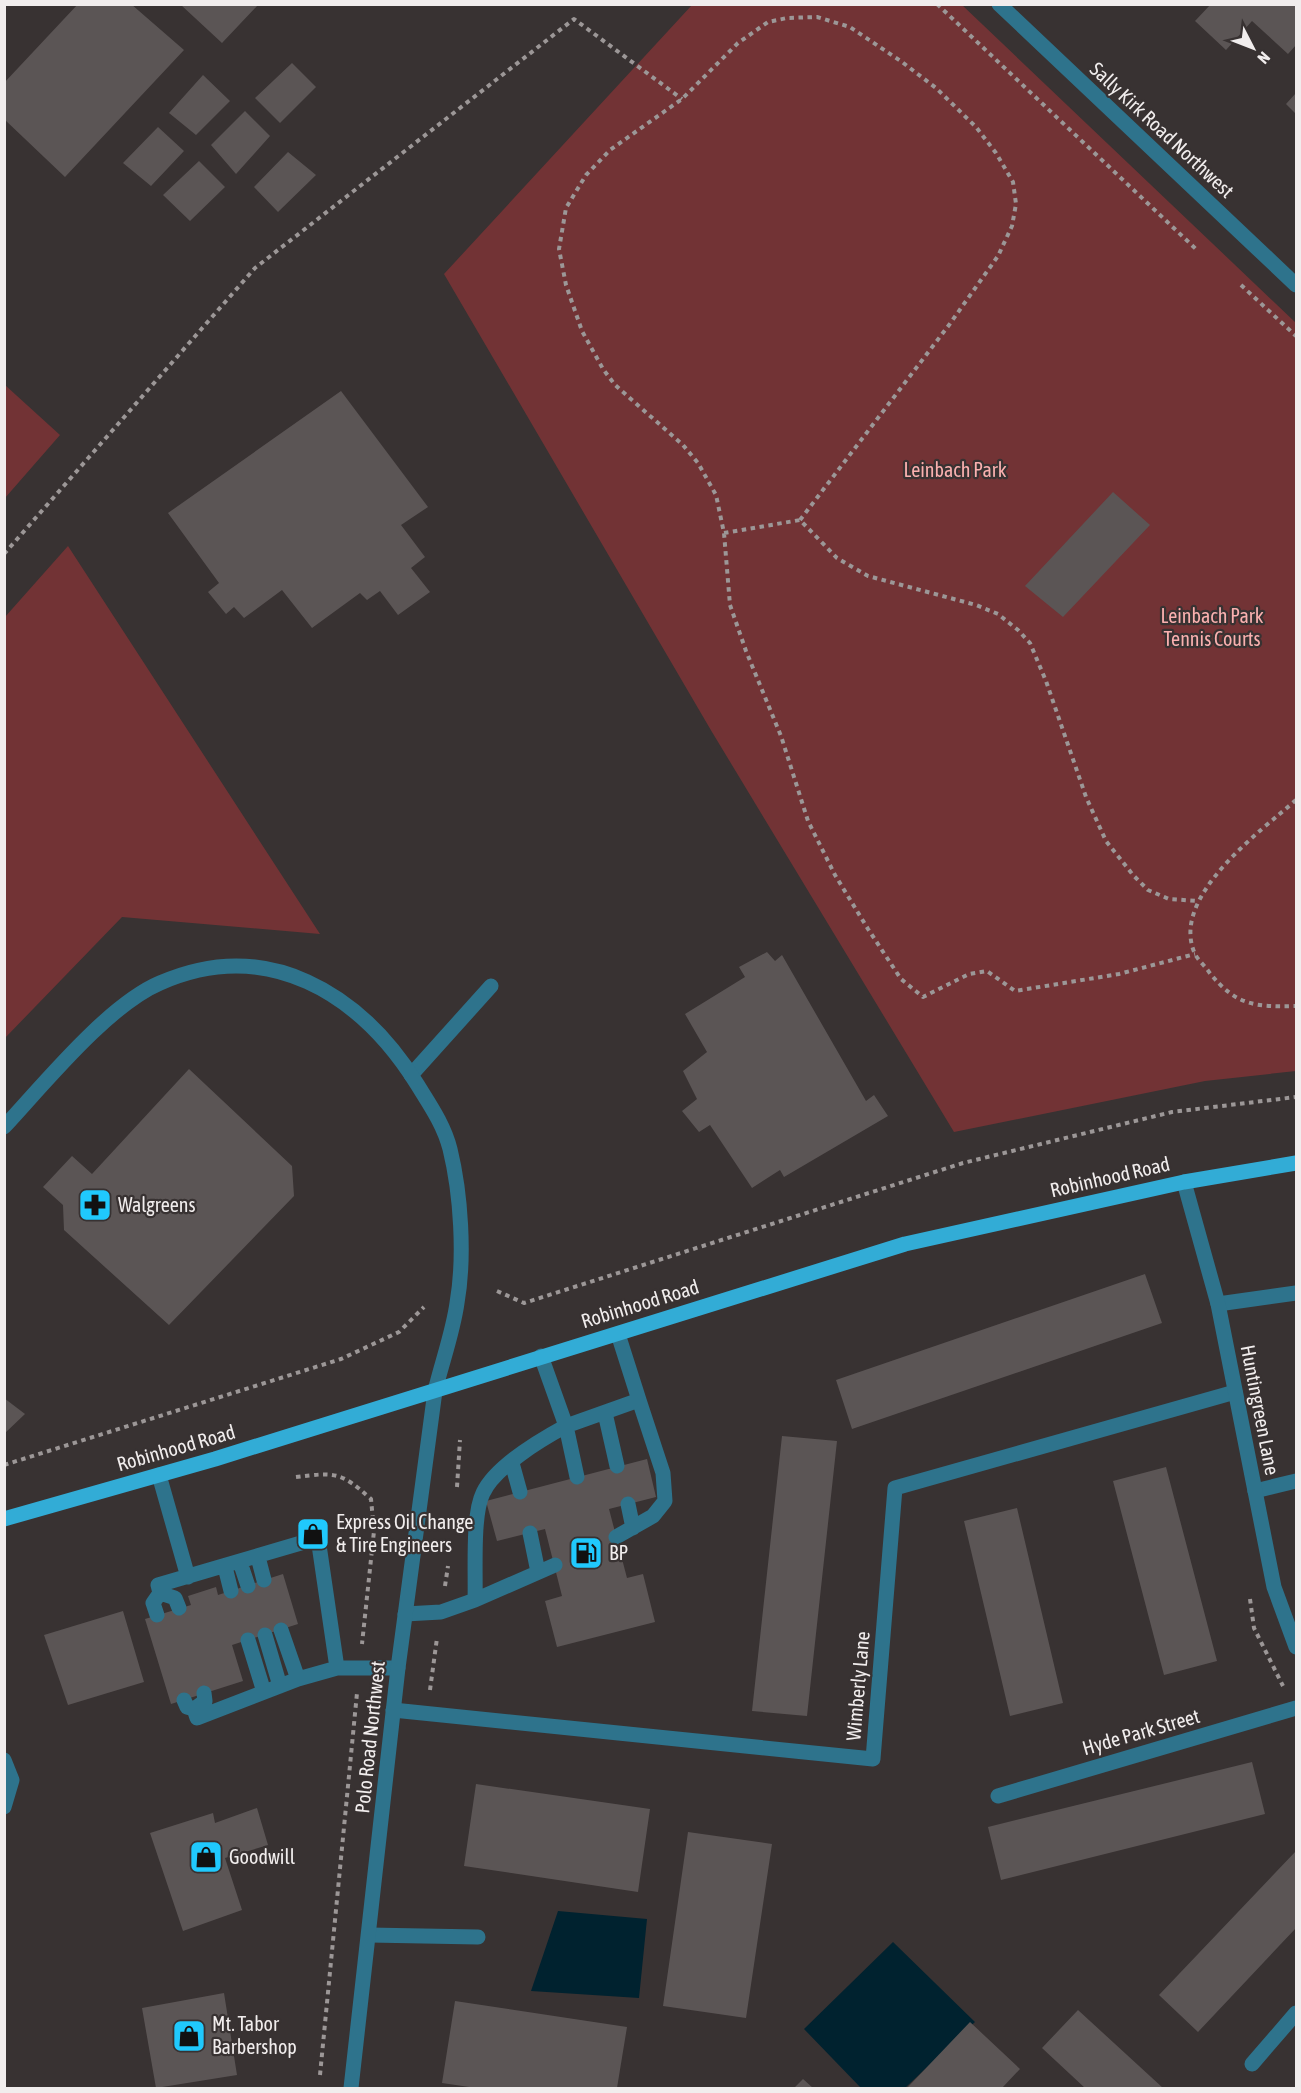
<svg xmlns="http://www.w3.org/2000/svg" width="1301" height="2093" font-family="'Asap Condensed',sans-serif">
<rect width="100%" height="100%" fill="#383232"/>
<!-- green -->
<path fill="#723335" d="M692,5H962L1296,323V1071L1205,1081L954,1132L712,732L444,274Z
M5,385L60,435L5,498Z
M68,546L320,934L122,917L5,1038V617Z"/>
<!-- water -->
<path fill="#00222f" d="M558,1911L647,1919L639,1998L531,1991Z
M893,1942L975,2022L905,2088H861L804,2029Z"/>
<!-- building -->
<path fill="#5b5555" d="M78,4H131L184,50L65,177L4,119V83Z
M1211,4H1296V45L1288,54L1252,21L1226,50L1195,21Z
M181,5H258L222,43Z
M292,63L316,87L280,123L255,98Z
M203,75L230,101L196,135L169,113Z
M1296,93V114L1286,104Z
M245,111L270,136L236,174L211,145Z
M158,127L184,151L151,186L123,163Z
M288,152L316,175L278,212L254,187Z
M199,161L225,187L190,221L163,195Z
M341,391L428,507L401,525L425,557L411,568L430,592L398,615L380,591L367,600L360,593L312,628L282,590L244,618L234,607L226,614L208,592L219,583L168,513Z
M1113,492L1150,525L1063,617L1025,586Z
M767,952L775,961L782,955L866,1101L874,1095L888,1116L784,1177L780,1170L752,1188L710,1125L699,1132L682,1111L697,1099L683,1071L707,1052L685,1014L745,977L739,967Z
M189,1069L292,1166L294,1196L169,1325L64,1230L63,1205L43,1187L72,1156L92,1174Z
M1145,1274L1162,1323L852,1429L836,1380Z
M4,1398L25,1414L4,1434Z
M782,1436L837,1441L807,1716L752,1711Z
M647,1459L656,1497L609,1509L627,1578L643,1574L655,1622L557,1647L545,1601L562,1596L545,1529L497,1541L486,1501Z
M1166,1467L1217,1661L1164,1675L1113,1481Z
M1017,1508L1063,1703L1010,1716L964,1521Z
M283,1574L298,1624L232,1645L243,1681L171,1704L145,1619L191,1605L188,1596L216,1587L218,1595Z
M123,1611L144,1682L68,1705L44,1635Z
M1252,1762L1265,1814L1001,1880L988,1827Z
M476,1784L650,1809L638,1892L464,1866Z
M257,1808L268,1845L225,1858L242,1910L183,1931L150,1833L213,1813L215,1823Z
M688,1832L772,1844L746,2018L663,2006Z
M1296,1851V1928L1198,2032L1159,1995Z
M224,1993L237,2075L156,2088L142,2008Z
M455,2001L627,2027L617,2088H476L442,2083Z
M1078,2010L1163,2088H1085L1042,2048Z
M970,2022L1020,2069L1002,2088H907Z
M803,2079L813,2088H794Z"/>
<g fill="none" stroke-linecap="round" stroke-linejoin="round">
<!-- path -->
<path stroke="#9c9797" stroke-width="4" stroke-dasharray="4.5 4.5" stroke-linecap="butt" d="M937,4L1197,250
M1241,285L1296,336
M800,520L949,325L998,256L1012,226L1016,204L1013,182L996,153L976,127L936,88L902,62L850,27L817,17L787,18L768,22L738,43L682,99L610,150L586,175L566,208L559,249L566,285L582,331L603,369L615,385L683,445L698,463L716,495L724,533L730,605L746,651L781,736L808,821L835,875L868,929L901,979L923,997L969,974L987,971L1015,991L1119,974L1195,954
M724,533L800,520L837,558L868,576L976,605L998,614L1018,630L1030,643L1046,681L1086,797L1106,841L1133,875L1148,890L1169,899L1198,901
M4,554L255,268L574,19L682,99
M1296,800C1260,832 1169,897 1195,954C1198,960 1205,966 1209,972C1236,1006 1255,1007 1296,1006
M497,1291L524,1303L963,1163L1172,1112L1296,1097
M4,1465L341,1359L399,1332L424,1307
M296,1477C336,1472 341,1472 371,1499L374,1531L362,1644
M457,1487L460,1440
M445,1586L448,1566
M1250,1599L1254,1628L1283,1686
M430,1690L437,1638
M320,2075L357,1693"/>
<!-- service -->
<path stroke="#2e738c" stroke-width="15" d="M411,1075L491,986
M541,1356L566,1426L639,1400L618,1334
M605,1413L617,1466
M512,1463L520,1492
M159,1475L188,1577
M1255,1491L1296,1481
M628,1504L633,1528
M530,1533L538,1572
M616,1537L653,1516L665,1501L663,1473L639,1400
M258,1557L264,1580
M240,1562L248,1586
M225,1567L231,1591
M160,1593L175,1598L179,1608
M475,1600L555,1565
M405,1614L441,1612L475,1600C476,1573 472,1515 483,1493C495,1467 542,1439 566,1426L577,1477
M157,1615L153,1603L160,1593L158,1585L318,1538L337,1668
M281,1630L298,1679
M265,1635L280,1686
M248,1640L264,1692
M184,1700L187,1707L194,1709L197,1718L298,1679L337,1668H398
M194,1709L205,1701L204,1693
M4,1760L12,1780L4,1807"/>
<!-- minor -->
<path stroke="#2e738c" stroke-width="15" d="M999,4L1296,285
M4,1127C44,1084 108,1005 160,983C267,936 360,993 417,1084C430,1105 444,1125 450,1149C461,1194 465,1257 457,1303C453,1332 442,1362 435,1391
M1218,1304L1296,1293
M393,1710L873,1759L895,1488L1235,1392
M998,1796L1296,1708
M369,1935L478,1937
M1252,2064L1296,2013"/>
<!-- tertiary -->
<path stroke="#2e738c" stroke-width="15" d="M1184,1182L1218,1304L1274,1587L1296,1647
M351,2088L398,1668L435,1391"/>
<!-- primary -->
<path stroke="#32acd6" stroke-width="15" d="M4,1519L215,1459L905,1244L1184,1182L1296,1163"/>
</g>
<!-- icons -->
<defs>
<g id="pharmacy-square" transform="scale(1.725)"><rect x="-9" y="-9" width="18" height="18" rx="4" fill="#20c9fd" stroke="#383232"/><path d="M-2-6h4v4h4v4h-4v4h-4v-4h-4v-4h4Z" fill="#111"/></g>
<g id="shop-square" transform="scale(1.725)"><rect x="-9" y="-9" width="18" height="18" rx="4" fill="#20c9fd" stroke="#383232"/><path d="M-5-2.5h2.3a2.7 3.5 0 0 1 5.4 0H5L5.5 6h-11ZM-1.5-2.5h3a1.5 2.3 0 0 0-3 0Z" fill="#111"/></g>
<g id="fuel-square" transform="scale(1.725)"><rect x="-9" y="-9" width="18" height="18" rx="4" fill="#20c9fd" stroke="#383232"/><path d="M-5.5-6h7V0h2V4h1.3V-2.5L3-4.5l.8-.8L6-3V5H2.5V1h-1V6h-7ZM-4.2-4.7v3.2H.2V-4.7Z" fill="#111"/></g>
</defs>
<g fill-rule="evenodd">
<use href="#pharmacy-square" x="95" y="1205"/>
<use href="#shop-square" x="313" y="1534"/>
<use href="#fuel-square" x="586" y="1553"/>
<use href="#shop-square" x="206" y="1857"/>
<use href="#shop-square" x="189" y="2036"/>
</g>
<g text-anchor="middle" stroke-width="4.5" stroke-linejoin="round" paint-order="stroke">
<!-- street labels -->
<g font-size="20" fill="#f1eded" stroke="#383232">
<text transform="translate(1162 130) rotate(43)" y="7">Sally Kirk Road Northwest</text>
<text transform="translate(1110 1177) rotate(-13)" y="7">Robinhood Road</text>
<text transform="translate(640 1304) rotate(-17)" y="7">Robinhood Road</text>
<text transform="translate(1260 1410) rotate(79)" y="7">Huntingreen Lane</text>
<text transform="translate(176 1448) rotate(-16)" y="7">Robinhood Road</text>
<text transform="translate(858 1686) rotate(-85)" y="7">Wimberly Lane</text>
<text transform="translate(1141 1732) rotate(-16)" y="7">Hyde Park Street</text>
<text transform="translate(370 1737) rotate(-84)" y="7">Polo Road Northwest</text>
</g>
<!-- park labels -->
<g font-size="20" fill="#fab0af" stroke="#383232">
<text x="955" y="477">Leinbach Park</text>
<text x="1212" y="623">Leinbach Park<tspan x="1212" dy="23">Tennis Courts</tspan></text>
</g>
<!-- poi labels -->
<g font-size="20" fill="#f1eded" stroke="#383232" text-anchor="start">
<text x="118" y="1212">Walgreens</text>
<text x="336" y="1529">Express Oil Change<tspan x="336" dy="23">&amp; Tire Engineers</tspan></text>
<text x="609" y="1560">BP</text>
<text x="229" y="1864">Goodwill</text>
<text x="212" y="2031">Mt. Tabor<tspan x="212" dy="23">Barbershop</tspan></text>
</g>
</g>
<!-- border -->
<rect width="1301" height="2093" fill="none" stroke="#f1eded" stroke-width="12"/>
<!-- north arrow -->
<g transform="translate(1253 48) rotate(132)" stroke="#383232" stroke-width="4.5" paint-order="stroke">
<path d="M0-4.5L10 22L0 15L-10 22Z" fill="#f1eded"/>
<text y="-9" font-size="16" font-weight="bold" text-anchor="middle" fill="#f1eded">N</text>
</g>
</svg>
